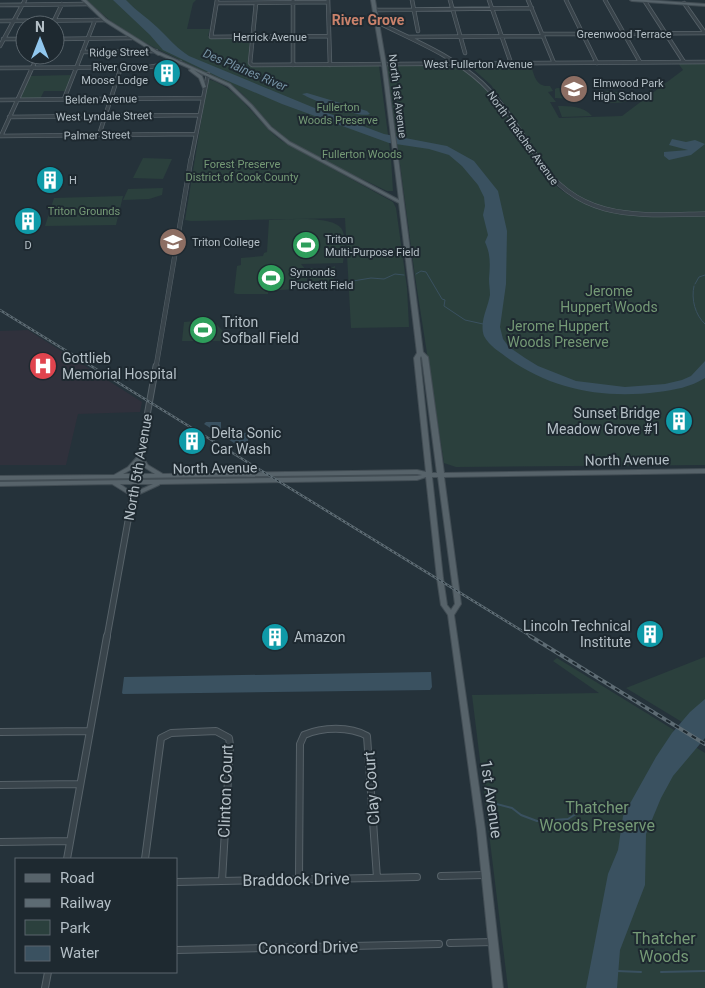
<svg xmlns="http://www.w3.org/2000/svg" width="705" height="988" font-family="Roboto,sans-serif">
<rect width="100%" height="100%" fill="#25323a"/>
<!-- medical -->
<path fill="#30313c" d="M28,330L142,402L140,412L78,414L66,465H0V331Z"/>
<!-- green -->
<path fill="#2b403d" d="M86,0H196L193,3L187,29H210L208,36L210,37L250,38L248,64L252,66H379L391,158L393,191H387C353,174 315,159 284,137C264,122 252,100 232,85L143,42L113,23Z
M678,63H705V213C656,213 592,219 555,179C539,161 526,139 512,119H515L491,85L473,69L478,65L531,66C535,77 536,87 550,86L553,91L548,92L556,102H550L559,118L622,116L683,70Z
M452,65C484,71 533,155 553,183C592,220 656,213 705,215V465L456,467L444,463L415,276L387,67L388,66Z
M72,75L66,91H44L40,99L20,98L30,76Z
M208,79C242,89 255,122 282,141L393,202L396,208L407,288L409,327L351,328L345,218L191,221L185,220Z
M557,88L582,89L584,94L574,99L555,98V89Z
M608,91L637,94C630,105 613,103 602,102L605,92Z
M558,106C569,106 584,106 592,116L562,117Z
M143,158L172,159L163,179L133,178Z
M163,188L162,195L149,199L123,200L128,189Z
M123,196L116,225L45,226L54,198Z
M269,220C285,220 330,215 341,228C347,236 344,254 343,263L301,264L307,271V288L268,291V294H237L234,293L237,266L241,265V258L263,256L264,253L267,252Z
M335,266L333,287L310,288V268L329,269Z
M195,321L217,325L224,332L221,341H182L184,322Z
M705,657V736L626,688L702,658Z
M557,658L674,730L673,733L705,753V988H508L472,695L599,693L553,661Z"/>
<!-- water -->
<path fill="#3a5160" d="M113,0H126C137,12 151,20 162,32C171,41 178,49 189,56L317,109L384,134L447,146L474,161L498,191L507,231L506,284L500,327L503,339L509,347L525,358L538,366L576,381L625,387L665,384L682,380L691,376L705,361V378C691,387 674,390 658,392C605,399 553,390 509,359C500,352 489,346 484,336C479,322 488,308 490,295C490,290 489,284 489,279C490,265 491,255 485,242L488,235L483,215L485,206L484,197L478,185L462,166L449,155L429,149L389,143L282,104L221,78L163,50L150,35Z
M307,93L367,111L370,114C360,119 312,100 302,94Z
M672,139L686,142L695,140L705,144L691,155L669,160L664,156V152L688,150L669,145Z
M206,422H221V429L227,432L248,433V449L242,448L204,424Z
M431,672L432,687L430,690L123,694L122,693L124,677Z
M705,699V738L673,776L661,798L646,834L645,885L620,950L617,988H586L608,874L618,850L623,816L656,757L672,733L690,712Z"/>
<g fill="none" stroke-linecap="round" stroke-linejoin="round">
<!-- stream-far1 -->
<path stroke="#3a5160" stroke-width="1" d="M416,274L421,271L426,272L442,299L445,300L444,306L465,320L483,324
M347,282L371,278L384,279L395,274L404,275
M695,284L699,277L705,275
M694,286C691,299 695,315 705,324"/>
<!-- stream -->
<path stroke="#3a5160" stroke-width="2" d="M489,802L512,808L521,815L537,821L568,819L587,807L596,805H605L625,814
M617,971L641,972
M661,972L705,971"/>
<!-- minor-far3 casing -->
<g stroke="#576269" stroke-width="4.5">
<path id="minor-far3" d="M217,0L211,37L329,36
M328,0L330,65
M412,0L418,31
M450,0L465,53
M489,0L511,63
M528,0L554,63
M566,0L597,63
M605,0L640,62
M644,0L684,62
M293,1V65
M217,3L328,2
M256,3L250,63L252,65L705,62
M684,3L705,33
M0,5L87,4
M375,10L532,8
M0,21L105,20
M377,22C413,40 452,55 482,83C505,105 522,134 539,160
M52,25L62,4
M543,34L705,33
M409,37L543,36
M3,39H25
M55,39L132,38
M0,46L25,0
M82,52L156,51
M0,68L149,67L180,62
M64,99L95,20
M0,100L202,98
M9,117L199,115
M99,135L121,67
M0,136L195,134
M1,136L38,55
M191,160L208,74"/>
</g>
<!-- minor-far2 casing -->
<g stroke="#576269" stroke-width="5">
<path id="minor-far2" d="M538,159C579,222 638,215 705,214
M156,367L191,159"/>
</g>
<!-- minor-far1 casing -->
<g stroke="#576269" stroke-width="7">
<path id="minor-far1" d="M107,637L156,366"/>
</g>
<!-- minor casing -->
<g stroke="#576269" stroke-width="8">
<path id="minor" d="M0,732L89,731
M0,785L80,784
M0,842L70,841
M67,859L107,636
M145,859L161,738L171,733L216,731L229,738L230,745L222,881
M441,876L486,875
M299,879L300,744L304,735C322,727 350,726 367,736L377,878
M176,882L417,877
M450,943L494,942
M176,950L439,944
M45,988L48,972"/>
</g>
<!-- major casing -->
<g stroke="#424d54" stroke-width="2">
<path id="major" d="M82,0H86L106,19L157,51L230,84L252,105L271,127L290,142L399,200L382,64L371,0H375L386,64L423,352L428,357L444,473L705,469V473L444,477L461,604L454,615L485,829L503,988H493L477,829L448,615L441,605L437,578L426,477L417,480L160,484L159,485L133,497L112,484L0,486V482L417,476L422,475L417,474L0,480V476L114,475L128,467L138,456H142L148,465L163,474L417,470L426,472L414,358L417,353L399,203L288,144L269,129L250,107L228,86L194,70L202,76L206,87L203,88L199,78L190,71L189,70L191,69L160,55H158L104,21ZM421,356L422,358L437,473H432L420,358ZM140,461L144,467L155,474H123L132,469ZM432,477H438L455,604L451,610L447,605L443,578ZM120,484H153L133,493Z
M630,0H646L705,4V6L632,1Z"/>
</g>
<!-- minor-far3 -->
<use href="#minor-far3" stroke="#39444b" stroke-width="3"/>
<!-- minor-far2 -->
<use href="#minor-far2" stroke="#39444b" stroke-width="4"/>
<!-- minor-far1 -->
<use href="#minor-far1" stroke="#39444b" stroke-width="5"/>
<!-- minor -->
<use href="#minor" stroke="#39444b" stroke-width="6"/>
<!-- major -->
<use href="#major" fill="#57636a" fill-rule="evenodd"/>
<!-- rail-far1 casing -->
<g stroke="#5d6b73" stroke-width="2.5">
<path id="rail-far1" d="M0,310L532,637"/>
</g>
<!-- rail casing -->
<g stroke="#5d6b73" stroke-width="4">
<path id="rail" d="M530,636L705,744"/>
</g>
<!-- rail-far1 -->
<use href="#rail-far1" stroke="#1e2930" stroke-width="1" stroke-dasharray="2.5" stroke-linecap="butt"/>
<!-- rail -->
<use href="#rail" stroke="#1e2930" stroke-width="2" stroke-dasharray="5" stroke-linecap="butt"/>
</g>
<!-- icons -->
<defs>
<g id="building-disc" transform="scale(1.4375)"><circle r="9.5" fill="#0f9aa8" stroke="#1e2930"/><path d="M-4-6H4V6H1V3H-1V6H-4ZM-2.5-4.3h1.7v1.8h-1.7ZM.8-4.3h1.7v1.8H.8ZM-2.5-1h1.7V.8h-1.7ZM.8-1h1.7V.8H.8Z" fill="#fff"/></g>
<g id="school-disc" transform="scale(1.4375)"><circle r="9.5" fill="#8d6e63" stroke="#1e2930"/><path d="M0-5L7-2L0 1L-7-2ZM-4 1L0 2.5L4 1V4Q0 6-4 4Z" fill="#fff"/></g>
<g id="university-disc" transform="scale(1.4375)"><circle r="9.5" fill="#8d6e63" stroke="#1e2930"/><path d="M0-5L7-2L0 1L-7-2ZM-4 1L0 2.5L4 1V4Q0 6-4 4Z" fill="#fff"/></g>
<g id="stadium-disc" transform="scale(1.4375)"><circle r="9.5" fill="#2e9e5b" stroke="#1e2930"/><path d="M0-5a6.5 5 0 1 0 0 10a6.5 5 0 1 0 0-10ZM-3.5-1.8h7v3.6h-7Z" fill="#fff"/></g>
<g id="hospital-disc" transform="scale(1.4375)"><circle r="9.5" fill="#e0444e" stroke="#1e2930"/><path d="M-5-5h3v3.5h4V-5h3V5h-3V1.5h-4V5h-3Z" fill="#fff"/></g>
</defs>
<g fill-rule="evenodd">
<use href="#building-disc" x="167" y="73"/>
<use href="#school-disc" x="574" y="89"/>
<use href="#building-disc" x="50" y="180"/>
<use href="#building-disc" x="28" y="221"/>
<use href="#university-disc" x="173" y="242"/>
<use href="#stadium-disc" x="306" y="245"/>
<use href="#stadium-disc" x="271" y="278"/>
<use href="#stadium-disc" x="203" y="330"/>
<use href="#hospital-disc" x="43" y="366"/>
<use href="#building-disc" x="679" y="421"/>
<use href="#building-disc" x="192" y="441"/>
<use href="#building-disc" x="650" y="634"/>
<use href="#building-disc" x="275" y="637"/>
</g>
<g text-anchor="middle" stroke-width="4" stroke-linejoin="round" paint-order="stroke">
<!-- far-street labels -->
<g font-size="11" fill="#b4bfc6" stroke="#1e2930">
<text x="624" y="38">Greenwood Terrace</text>
<text x="270" y="41">Herrick Avenue</text>
<text transform="translate(119 52) rotate(-1)" y="4">Ridge Street</text>
<text x="478" y="68">West Fullerton Avenue</text>
<text transform="translate(398 96) rotate(83)" y="4">North 1st Avenue</text>
<text transform="translate(101 99) rotate(-1)" y="4">Belden Avenue</text>
<text transform="translate(104 116) rotate(-1)" y="4">West Lyndale Street</text>
<text transform="translate(97 135) rotate(-1)" y="4">Palmer Street</text>
<text transform="translate(523 138) rotate(54)" y="4">North Thatcher Avenue</text>
</g>
<!-- far-poi labels -->
<g font-size="11" fill="#b4bfc6" stroke="#1e2930" text-anchor="start">
<text x="148" y="71" text-anchor="end">River Grove<tspan x="148" dy="13">Moose Lodge</tspan></text>
<text x="593" y="87">Elmwood Park<tspan x="593" dy="13">High School</tspan></text>
<text x="69" y="184">H</text>
<text x="325" y="243">Triton<tspan x="325" dy="13">Multi-Purpose Field</tspan></text>
<text x="192" y="246">Triton College</text>
<text x="28" y="249" text-anchor="middle">D</text>
<text x="290" y="276">Symonds<tspan x="290" dy="13">Puckett Field</tspan></text>
</g>
<!-- far-park labels -->
<g font-size="11" fill="#759a76" stroke="#1e2930">
<text x="338" y="111">Fullerton<tspan x="338" dy="13">Woods Preserve</tspan></text>
<text x="362" y="158">Fullerton Woods</text>
<text x="242" y="168">Forest Preserve<tspan x="242" dy="13">District of Cook County</tspan></text>
<text x="84" y="215">Triton Grounds</text>
</g>
<!-- far-water labels -->
<g font-size="12" font-style="italic" fill="#7895a7" stroke="#1e2930">
<text transform="translate(245 70) rotate(23)" y="4">Des Plaines River</text>
</g>
<!-- far-quarter labels -->
<g font-size="14" font-weight="bold" fill="#ca826b" stroke="#1e2930">
<text x="368" y="25">River Grove</text>
</g>
<!-- park labels -->
<g font-size="14" fill="#759a76" stroke="#1e2930">
<text x="609" y="296">Jerome<tspan x="609" dy="16">Huppert Woods</tspan></text>
<text x="558" y="331">Jerome Huppert<tspan x="558" dy="16">Woods Preserve</tspan></text>
</g>
<!-- poi labels -->
<g font-size="14" fill="#b4bfc6" stroke="#1e2930" text-anchor="start">
<text x="222" y="327">Triton<tspan x="222" dy="16">Sofball Field</tspan></text>
<text x="62" y="363">Gottlieb<tspan x="62" dy="16">Memorial Hospital</tspan></text>
<text x="660" y="418" text-anchor="end">Sunset Bridge<tspan x="660" dy="16">Meadow Grove #1</tspan></text>
<text x="211" y="438">Delta Sonic<tspan x="211" dy="16">Car Wash</tspan></text>
<text x="631" y="631" text-anchor="end">Lincoln Technical<tspan x="631" dy="16">Institute</tspan></text>
<text x="294" y="642">Amazon</text>
</g>
<!-- street labels -->
<g font-size="14" fill="#b4bfc6" stroke="#1e2930">
<text transform="translate(627 460) rotate(-1)" y="5">North Avenue</text>
<text transform="translate(138 467) rotate(-80)" y="5">North 5th Avenue</text>
<text transform="translate(215 468) rotate(-1)" y="5">North Avenue</text>
</g>
<!-- near-street labels -->
<g font-size="16" fill="#b4bfc6" stroke="#1e2930">
<text transform="translate(371 788) rotate(-94)" y="6">Clay Court</text>
<text transform="translate(225 791) rotate(-88)" y="6">Clinton Court</text>
<text transform="translate(492 799) rotate(82)" y="6">1st Avenue</text>
<text transform="translate(296 879) rotate(-1)" y="6">Braddock Drive</text>
<text transform="translate(308 947) rotate(-1)" y="6">Concord Drive</text>
</g>
<!-- near-park labels -->
<g font-size="16" fill="#759a76" stroke="#1e2930">
<text x="597" y="813">Thatcher<tspan x="597" dy="18">Woods Preserve</tspan></text>
<text x="664" y="944">Thatcher<tspan x="664" dy="18">Woods</tspan></text>
</g>
</g>
<!-- legend -->
<rect x="15" y="858" width="162" height="115" fill="#1e2930" stroke="#5a656c"/>
<rect x="25" y="874" width="25" height="8" fill="#57636a" stroke="#5a656c"/>
<text x="60" y="883" font-size="15" fill="#b4bfc6">Road</text>
<rect x="25" y="899" width="25" height="8" fill="#5d6b73" stroke="#5a656c"/>
<text x="60" y="908" font-size="15" fill="#b4bfc6">Railway</text>
<rect x="25" y="920" width="25" height="15" fill="#2b403d" stroke="#5a656c"/>
<text x="60" y="933" font-size="15" fill="#b4bfc6">Park</text>
<rect x="25" y="946" width="25" height="15" fill="#3a5160" stroke="#5a656c"/>
<text x="60" y="958" font-size="15" fill="#b4bfc6">Water</text>
<!-- north arrow -->
<g transform="translate(40 40)"><circle r="24" fill="#1e2930" stroke="#5a656c"/>
<path d="M0-4L9 19L0 12L-9 19Z" fill="#91c7ee"/>
<text y="-8" font-size="14" font-weight="bold" text-anchor="middle" fill="#b4bfc6">N</text>
</g>
</svg>
